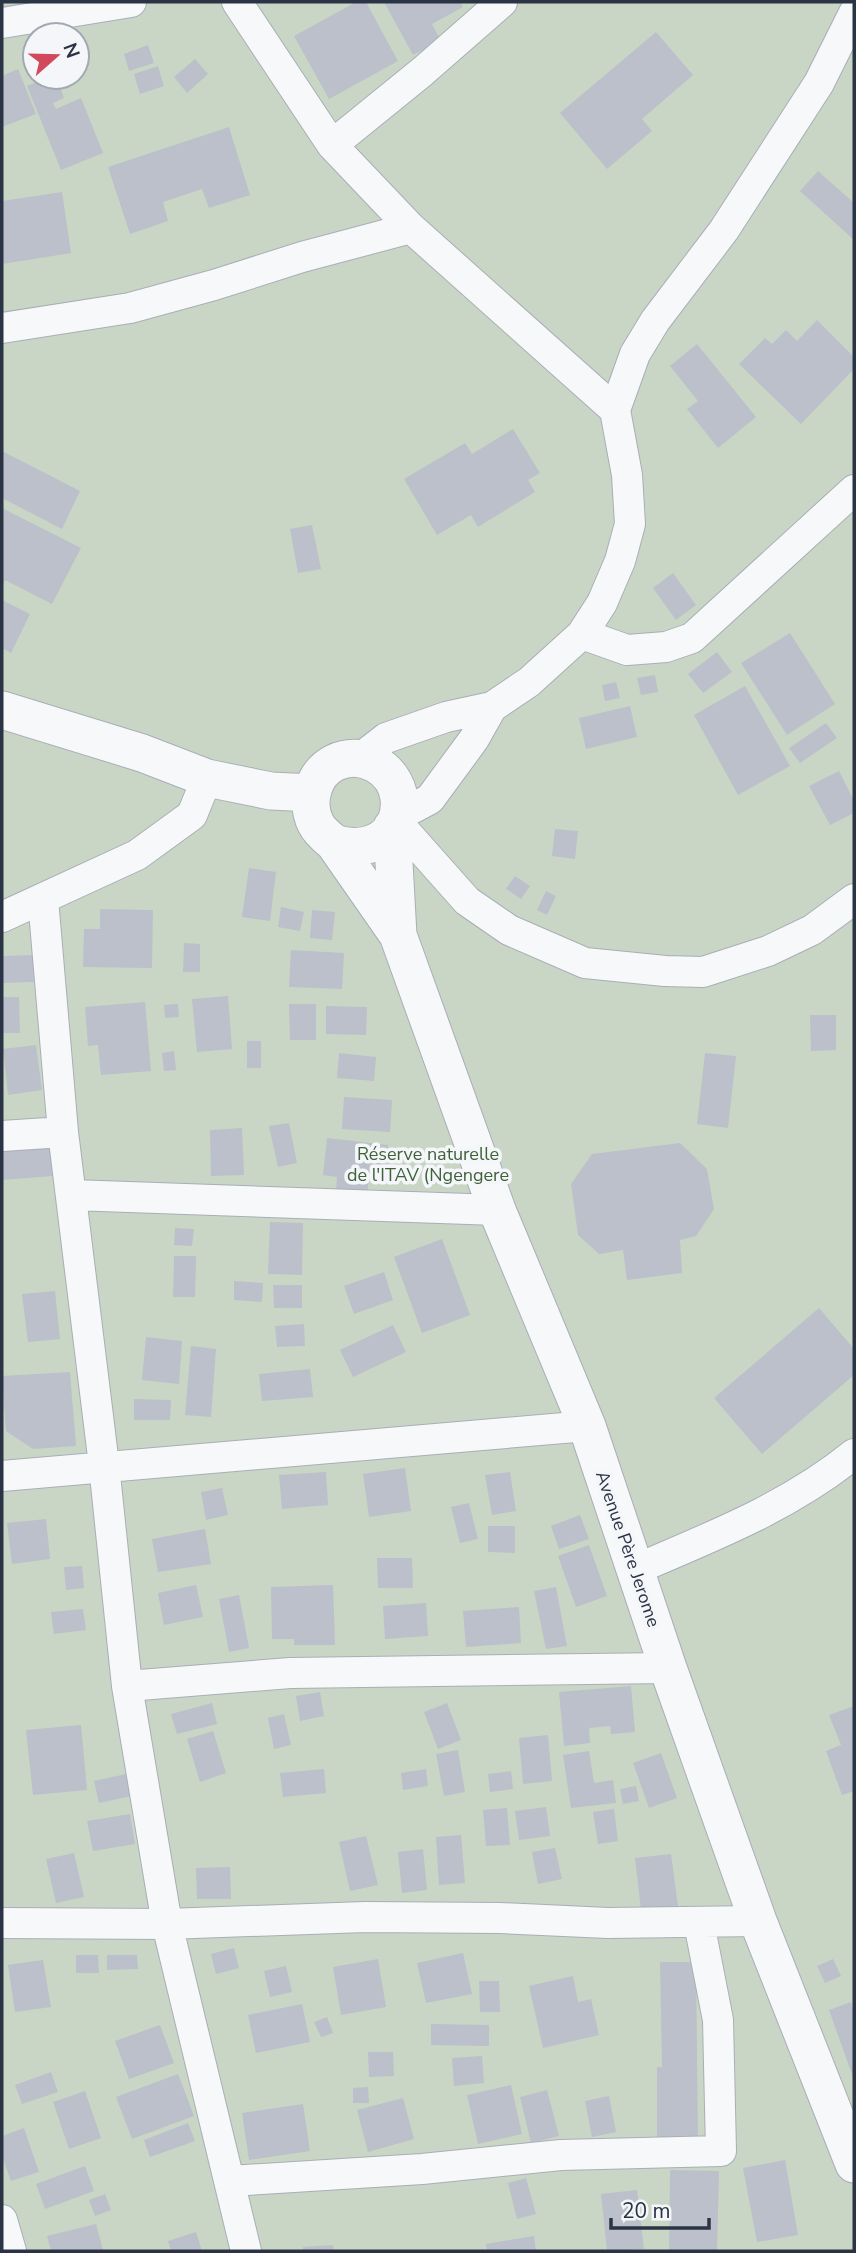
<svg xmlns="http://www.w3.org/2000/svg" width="856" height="2253" font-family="'Nunito Sans',sans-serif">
<rect width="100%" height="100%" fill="#e4e7ec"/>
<!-- green -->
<path fill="#c9d6c5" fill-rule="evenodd" d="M2,2H854V2251H2ZM35,35H77V77H35Z"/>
<!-- building -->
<path fill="#bbc0ca" d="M356,2H366L398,61L329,99L294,36Z
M384,2H460L463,7L432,24L441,41L413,55Z
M656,32L693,75L642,119L652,131L607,169L560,113Z
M148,45L154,63L129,71L124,54Z
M195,59L208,74L187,93L174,77Z
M158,66L164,86L140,94L134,74Z
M18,69L36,114L2,127V76Z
M49,77H56L64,98L53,103L56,109L81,98L103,153L61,170L27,86Z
M229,127L250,195L209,208L202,189L163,202L168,221L130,234L108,167Z
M818,171L854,203V240L800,191Z
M62,192L71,253L2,264V201Z
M817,320L854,357V369L801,424L739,364L765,338L772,344L786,330L797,341Z
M697,344L756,417L718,448L687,409L698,401L670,366Z
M513,429L540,473L528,480L535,492L478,527L471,515L437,535L404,479L465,443L472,454Z
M2,451L80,491L62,529L2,498Z
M2,508L81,548L52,604L5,580L2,587Z
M312,525L321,569L298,573L290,529Z
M673,573L696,605L676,620L653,588Z
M2,600L30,614L11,653L2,648Z
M790,633L835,704L787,735L741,663Z
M717,652L732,672L703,693L688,674Z
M655,675L658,692L641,695L637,678Z
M616,682L620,698L605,701L602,685Z
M745,686L790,766L738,795L694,715Z
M630,706L637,737L586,749L579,718Z
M826,723L837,738L800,763L789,748Z
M839,771L854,801V813L830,825L809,786Z
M555,829L578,831L575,859L552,856Z
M249,868L276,872L270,921L242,917Z
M515,876L530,886L521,899L506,889Z
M546,891L556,896L547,915L537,910Z
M281,907L304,912L300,931L278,927Z
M100,909L153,910L152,968L83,967L84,929H100Z
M312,910L335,912L332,940L310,938Z
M184,943L200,944V972H183Z
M291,950L344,953L342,989L289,987Z
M33,955L34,982L2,983V956Z
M228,996L232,1049L197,1052L192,999Z
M2,997H19L20,1033H2Z
M145,1002L151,1071L101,1075L98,1045L88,1046L85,1007Z
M178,1004L179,1017L165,1018L164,1005Z
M289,1004H316V1040H290Z
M326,1006L367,1007L366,1035L326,1034Z
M810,1015H836V1050L811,1051Z
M247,1041H261V1068H247Z
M36,1045L42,1090L8,1095L3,1049Z
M174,1051L176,1070L164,1071L162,1053Z
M339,1053L376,1057L374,1081L337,1078Z
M705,1053L736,1056L728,1128L697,1124Z
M344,1097L392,1100L390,1132L342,1129Z
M289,1123L297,1163L278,1167L269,1126Z
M242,1128L244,1175L211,1176L210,1130Z
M327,1138L388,1145L384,1177L369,1176L367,1197L336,1193L337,1177L323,1175Z
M680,1143L707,1169L714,1209L696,1236L680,1240L682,1273L627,1280L623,1250L599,1254L578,1235L571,1184L592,1154Z
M50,1146L53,1176L2,1180V1149Z
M270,1222L303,1223L302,1275L268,1274Z
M175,1228L194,1229L192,1246L174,1245Z
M442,1239L470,1315L422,1333L394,1257Z
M174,1256H196L195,1297H173Z
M384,1272L393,1300L354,1314L344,1286Z
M234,1281L263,1283L262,1302L234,1300Z
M273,1285H302V1308H274Z
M55,1291L60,1339L28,1342L22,1294Z
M819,1308L854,1349V1375L762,1454L714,1398Z
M304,1324L305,1346L277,1347L275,1326Z
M393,1325L406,1352L353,1377L340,1350Z
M146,1337L182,1341L179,1384L142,1380Z
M191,1346L216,1349L211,1417L185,1415Z
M310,1369L313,1397L262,1401L259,1374Z
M70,1372L76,1446L33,1449L6,1431L2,1376Z
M134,1399L171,1400L170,1420H134Z
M405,1468L411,1511L369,1517L363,1474Z
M326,1472L328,1505L282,1509L279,1475Z
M510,1472L516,1511L492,1515L485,1475Z
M222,1488L228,1515L206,1520L201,1492Z
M469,1503L478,1539L460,1543L451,1507Z
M580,1515L589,1539L559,1549L551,1526Z
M46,1519L50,1559L12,1564L7,1523Z
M488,1526H515V1553L488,1552Z
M205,1529L211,1564L158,1572L152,1539Z
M589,1545L607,1596L576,1607L558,1556Z
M377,1558H412L413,1588H378Z
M82,1566L84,1588L66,1590L64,1567Z
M196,1585L203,1617L164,1625L158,1593Z
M333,1585L335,1645H294V1639H272L271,1587Z
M556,1587L567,1646L546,1649L534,1591Z
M239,1595L249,1648L229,1652L219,1599Z
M426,1603L428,1636L385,1639L383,1606Z
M519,1607L521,1643L466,1647L463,1611Z
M83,1609L86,1630L54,1634L51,1612Z
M631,1686L635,1732L611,1734L610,1726L589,1728L590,1743L564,1746L559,1692Z
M320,1692L324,1716L300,1721L296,1696Z
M212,1703L217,1724L177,1734L171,1714Z
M447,1703L461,1740L438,1749L424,1712Z
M854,1706V1791L842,1795L826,1751L841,1745L829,1715Z
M284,1714L291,1745L274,1749L268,1718Z
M81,1725L87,1790L33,1795L26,1730Z
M213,1731L226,1773L200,1782L187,1739Z
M548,1735L552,1781L523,1784L519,1738Z
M458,1750L465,1792L444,1796L436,1754Z
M589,1751L594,1783L613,1780L616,1803L571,1808L563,1755Z
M661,1753L677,1798L649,1808L633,1763Z
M324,1769L326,1793L283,1797L280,1773Z
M426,1769L428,1786L403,1790L401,1773Z
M511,1771L513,1789L490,1792L488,1774Z
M126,1774L131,1796L99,1803L94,1781Z
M636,1786L639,1801L623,1804L620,1789Z
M546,1807L550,1836L519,1840L515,1811Z
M507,1808L510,1845L486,1846L483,1810Z
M614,1809L618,1841L598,1844L593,1812Z
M130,1814L135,1844L93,1851L87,1821Z
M461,1835L465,1883L439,1885L436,1837Z
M366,1836L378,1885L350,1891L339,1842Z
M555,1848L562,1879L538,1884L532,1852Z
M423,1849L427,1890L402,1893L398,1852Z
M74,1853L84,1897L56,1903L46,1859Z
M671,1854L678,1906L641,1910L635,1858Z
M230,1867L231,1899H197L196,1868Z
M234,1948L239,1968L216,1974L211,1954Z
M463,1953L472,1994L426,2003L417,1963Z
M76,1955H98L99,1973H76Z
M107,1955H137L138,1969L107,1970Z
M378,1959L386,2007L341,2015L333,1967Z
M833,1959L841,1976L825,1983L817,1966Z
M43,1960L51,2007L15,2012L8,1965Z
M660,1962H696L698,2140L657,2141V2067H662Z
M286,1966L292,1992L270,1997L264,1971Z
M573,1976L578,2002L591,1999L599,2035L543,2048L529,1986Z
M479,1981H499L500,2012H480Z
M851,2002L854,2012V2080L829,2010Z
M302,2004L310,2042L256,2053L248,2015Z
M327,2017L333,2033L321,2037L314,2022Z
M431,2024L489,2025V2046L431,2045Z
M160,2025L174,2063L129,2079L115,2041Z
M368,2052H393L394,2076L369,2077Z
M482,2056L484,2083L454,2086L452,2058Z
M51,2072L58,2092L22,2104L15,2085Z
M178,2074L194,2116L132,2139L116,2097Z
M511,2085L522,2134L478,2144L467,2095Z
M368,2087L369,2103H353V2088Z
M547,2090L559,2136L531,2143L520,2097Z
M85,2091L101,2138L69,2149L53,2102Z
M609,2096L616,2132L592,2137L585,2101Z
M403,2098L414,2139L368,2152L357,2110Z
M303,2104L310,2151L249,2160L242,2113Z
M188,2123L195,2141L150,2157L144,2140Z
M24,2128L39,2172L11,2181L2,2156V2136Z
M785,2160L798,2235L757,2242L743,2168Z
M85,2166L94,2191L45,2209L36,2184Z
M670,2170L719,2171L717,2251H669Z
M526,2178L536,2214L517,2219L508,2183Z
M637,2190L644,2249L607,2251L601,2194Z
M105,2194L111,2210L95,2216L89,2200Z
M96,2224L103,2250L51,2251L47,2236Z
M196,2232L202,2251H171L168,2241Z
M534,2236L536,2251H487L486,2244Z
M333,2245L334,2251H303V2247Z"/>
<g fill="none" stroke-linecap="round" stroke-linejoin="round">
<!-- minor casing -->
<g stroke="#a9aeb7" stroke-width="32">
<path id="minor" d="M237,2L332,145L411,228L615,410
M2,23L131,2
M332,145L422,72L502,2
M2,328L130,308L214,285L302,257L411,228
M582,634L627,650L666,647L692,638L854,490
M359,759L386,738L446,717L492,707L529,682L582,634L602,603L620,561L630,524L627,475L615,410L635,354L655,321L724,230L819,83L854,13
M398,816L430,799L474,739L492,707
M396,821L467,901L509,930L585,963L665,971L703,972L768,951L812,930L854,899
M43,899L63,1132L104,1465L127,1686L167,1924L246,2251
M2,917L137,855L192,815L207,778
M2,1136L63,1132
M72,1195L497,1210
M2,1476L587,1426
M634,1570C711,1537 789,1507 854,1454
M127,1686L290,1673L668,1668
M2,1923L167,1924L365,1917L500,1918L608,1923L758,1921
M230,2181L422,2169L561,2155L721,2151L718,2020L699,1923
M2,2220L11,2251"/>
</g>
<!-- tertiary casing -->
<g stroke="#a9aeb7" stroke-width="39">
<path id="tertiary" d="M2,710L142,753L207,778L271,791L312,793
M392,827L398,935
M334,843C367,854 403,838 399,798C395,768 362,749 334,763C313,774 305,803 316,824C320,832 327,837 334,843L398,935L497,1210L587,1426L668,1668L758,1921L854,2164"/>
</g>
<!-- minor -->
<use href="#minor" stroke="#f7f8fa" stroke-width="30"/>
<!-- tertiary -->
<use href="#tertiary" stroke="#f7f8fa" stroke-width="37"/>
</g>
<g text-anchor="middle" stroke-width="7" stroke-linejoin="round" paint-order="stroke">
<!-- park labels -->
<g font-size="18" fill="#3f6138" stroke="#f4f6f9">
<text x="428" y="1160">Réserve naturelle<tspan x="428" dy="21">de l'ITAV (Ngengere</tspan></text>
</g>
<!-- street labels -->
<g font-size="18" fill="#2b3445" stroke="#f4f6f9">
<text transform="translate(628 1549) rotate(71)" y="6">Avenue Père Jerome</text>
</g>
</g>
<!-- border -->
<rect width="856" height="2253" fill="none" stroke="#2b3445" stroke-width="7"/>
<!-- north arrow -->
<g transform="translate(56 56) rotate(70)"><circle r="33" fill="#f4f6f9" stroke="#a4a8b1" stroke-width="2"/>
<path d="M0-5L12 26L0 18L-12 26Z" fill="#d1495b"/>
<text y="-10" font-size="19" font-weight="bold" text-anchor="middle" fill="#2b3445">N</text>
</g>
<!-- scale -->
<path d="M611 2218v10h98v-10" fill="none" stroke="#2b3445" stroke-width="3.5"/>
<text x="622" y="2218" font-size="21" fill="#2b3445" stroke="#f4f6f9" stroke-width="5" paint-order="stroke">20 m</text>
</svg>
